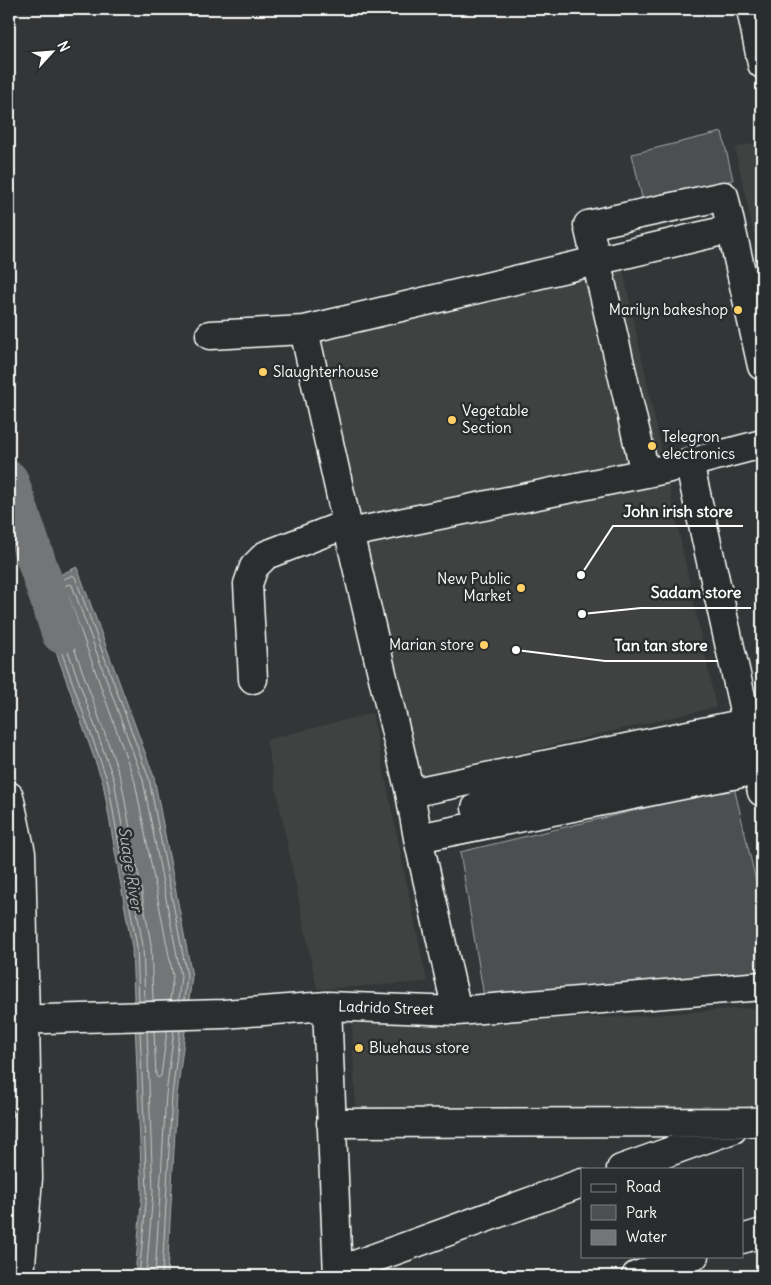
<svg xmlns="http://www.w3.org/2000/svg" width="771" height="1285" font-family="Delius,sans-serif">
<rect width="100%" height="100%" fill="#333536"/>
<filter id="ink" filterUnits="userSpaceOnUse"><feTurbulence type="fractalNoise" baseFrequency=".02" numOctaves="2"/><feDisplacementMap in="SourceGraphic" scale="10" xChannelSelector="R" yChannelSelector="G"/><feConvolveMatrix kernelMatrix="1 2 1 2 8 2 1 2 1" color-interpolation-filters="sRGB"/></filter>
<g filter="url(#ink)">
<!-- built -->
<path fill="#404243" d="M762,141V271L735,148Z
M618,246L716,707L395,782L291,324Z
M372,713L427,982L317,989L266,740Z
M762,1007V1107L719,1112L356,1117L352,1024L623,1017Z"/>
<!-- green -->
<path fill="#4c4f50" stroke="#a6a7a8" d="M722,132L733,180L643,202L632,154Z
M734,787L762,907V972L484,997L460,852Z"/>
<!-- water -->
<path fill="#737576" stroke="#abacad" d="M77,567L154,777L192,976L177,1095L167,1276H135L142,1192L132,948L103,783L33,587Z"/>
<g fill="none" stroke-linecap="round" stroke-linejoin="round">
<!-- shore -->
<path stroke="#c7c8c8" stroke-width="1" d="M139,1001L137,947L108,782L40,592L41,589L73,575L75,577L149,779L187,976L184,1000
M145,1001L143,946L114,780L48,595L49,593L69,584L72,585L143,780L181,976L178,1000
M153,1001L151,944L121,779L57,600L58,597L65,594L68,595L135,782L173,976L170,1000
M154,1031L156,1076L158,1078L161,1076L167,1031
M139,1276L147,1192L140,1031
M146,1276L153,1192L147,1031
M155,1276L166,1094L174,1030
M162,1276L172,1095L180,1030"/>
<!-- river -->
<path stroke="#737576" stroke-width="39" d="M9,480L61,634"/>
<!-- minor casing -->
<g stroke="#fff" stroke-width="31">
<path id="minor" d="M751,9L762,64
M210,335L304,330
M689,462L762,792
M645,473L588,225L724,196L762,366
M350,533L666,469L762,444
M253,679L248,584L254,567L266,555L347,524
M410,793L746,723
M9,796L21,853L25,1019L28,1178L20,1276
M476,808L751,744
M418,838L757,770
M327,1006L338,1276
M457,1011L418,838L410,793L347,524L304,330L731,229
M9,1020L224,1014L327,1006L457,1011L762,986
M331,1123L751,1122L762,1121
M621,1169L733,1129
M742,1239L762,1233
M338,1271L582,1183
M636,1276L694,1256"/>
</g>
<!-- minor -->
<use href="#minor" stroke="#2a2d2e" stroke-width="28"/>
</g>
</g>
<!-- markers -->
<g fill="#ffd166" stroke="#2a2d2e" stroke-width="2">
<circle cx="738" cy="310" r="5"/>
<circle cx="263" cy="372" r="5"/>
<circle cx="452" cy="420" r="5"/>
<circle cx="652" cy="446" r="5"/>
<circle cx="521" cy="588" r="5"/>
<circle cx="484" cy="645" r="5"/>
<circle cx="359" cy="1048" r="5"/>
</g>
<g text-anchor="middle" stroke-width="5" stroke-linejoin="round" paint-order="stroke">
<!-- poi labels -->
<g font-size="15" fill="#fff" stroke="#2a2d2e" text-anchor="start">
<text x="728" y="315" text-anchor="end">Marilyn bakeshop</text>
<text x="273" y="377">Slaughterhouse</text>
<text x="462" y="416">Vegetable<tspan x="462" dy="17">Section</tspan></text>
<text x="662" y="442">Telegron<tspan x="662" dy="17">electronics</tspan></text>
<text x="511" y="584" text-anchor="end">New Public<tspan x="511" dy="17">Market</tspan></text>
<text x="474" y="650" text-anchor="end">Marian store</text>
<text x="369" y="1053">Bluehaus store</text>
</g>
<!-- street labels -->
<g font-size="15" fill="#fff" stroke="#2a2d2e">
<text transform="translate(386 1008) rotate(2)" y="5">Ladrido Street</text>
</g>
<!-- water labels -->
<g font-size="16" font-style="italic" fill="#b2b3b4" stroke="#2a2d2e">
<text transform="translate(131 869) rotate(81)" y="6">Suage River</text>
</g>
</g>
<!-- callouts -->
<path fill="none" stroke="#fff" stroke-width="2" d="M581 575L613 526H743M582 614L641 608H751M516 650L605 661H718"/>
<g fill="#fff" stroke="#2a2d2e" stroke-width="2">
<circle cx="581" cy="575" r="5"/>
<circle cx="582" cy="614" r="5"/>
<circle cx="516" cy="650" r="5"/>
</g>
<g font-size="16" text-anchor="middle" font-weight="bold" fill="#fff" stroke="#2a2d2e" stroke-width="5" stroke-linejoin="round" paint-order="stroke">
<text x="678" y="517">John irish store</text>
<text x="696" y="598">Sadam store</text>
<text x="661" y="651">Tan tan store</text>
</g>
<!-- margin -->
<rect width="771" height="1285" fill="none" stroke="#2a2d2e" stroke-width="30"/>
<rect x="15" y="15" width="741" height="1255" fill="none" stroke="#fff" stroke-width="2" filter="url(#ink)"/>
<!-- legend -->
<rect x="581" y="1168" width="162" height="90" fill="#2a2d2e" stroke="#7f8182"/>
<rect x="591" y="1184" width="25" height="8" fill="#2a2d2e" stroke="#7f8182"/>
<text x="626" y="1192" font-size="15" fill="#ffffff">Road</text>
<rect x="591" y="1205" width="25" height="15" fill="#4c4f50" stroke="#7f8182"/>
<text x="626" y="1218" font-size="15" fill="#ffffff">Park</text>
<rect x="591" y="1230" width="25" height="15" fill="#737576" stroke="#7f8182"/>
<text x="626" y="1242" font-size="15" fill="#ffffff">Water</text>
<!-- north arrow -->
<g transform="translate(52 52) rotate(64)" stroke="#2a2d2e" stroke-width="4" paint-order="stroke">
<path d="M0-4L9 19L0 12L-9 19Z" fill="#ffffff"/>
<text y="-8" font-size="14" font-weight="bold" text-anchor="middle" fill="#ffffff">N</text>
</g>
</svg>
